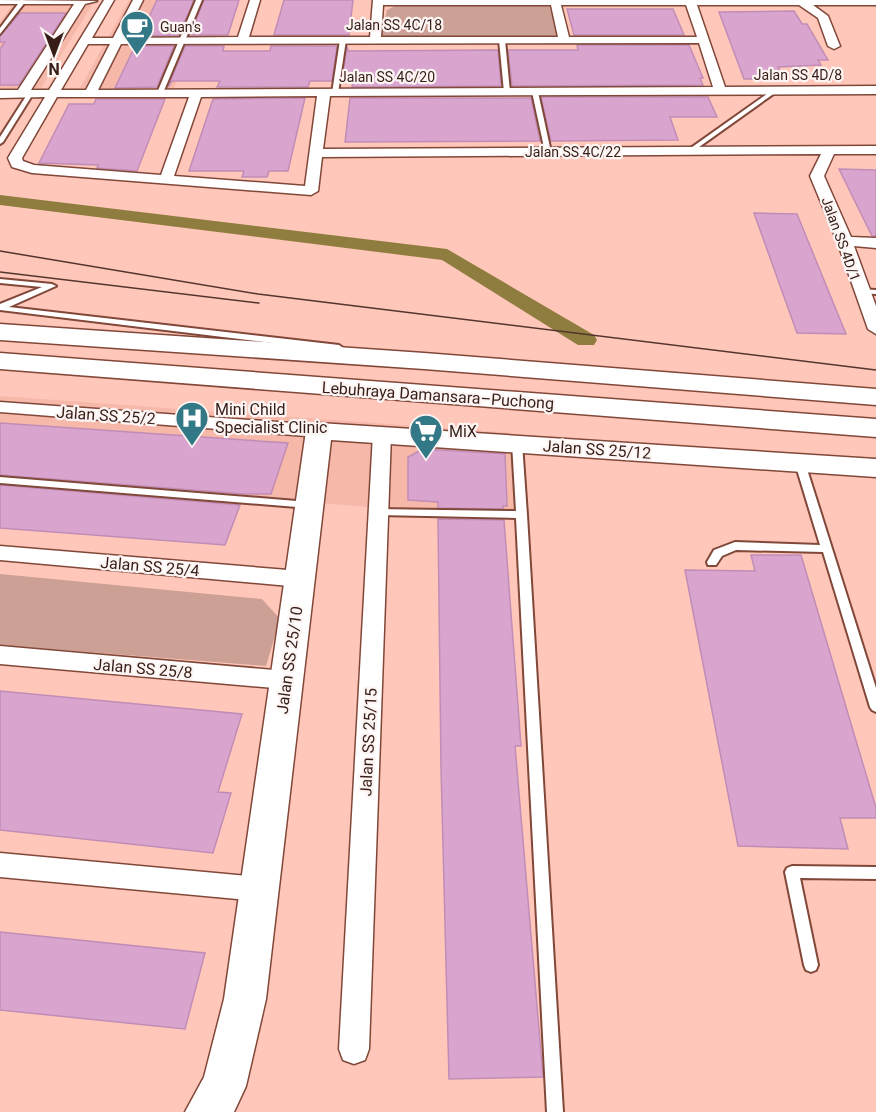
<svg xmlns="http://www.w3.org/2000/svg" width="876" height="1112" font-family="Roboto,sans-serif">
<rect width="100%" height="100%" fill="#ffc7b9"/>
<!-- built -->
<path fill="#f6b8a9" d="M16,0H95L41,88H0V22Z
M129,0H207L174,88H80Z
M0,396L512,433L517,519L0,477Z"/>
<!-- green -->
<path fill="#cca095" d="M550,4L558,37L381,38L387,10L397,5Z
M0,574L262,599L280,619L266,666L0,645Z"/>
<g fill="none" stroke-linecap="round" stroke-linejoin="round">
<!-- canal -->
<path fill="#8e7d3f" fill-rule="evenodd" d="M0,195L447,249L594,335L597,340L594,345H578L442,260L0,205Z"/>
</g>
<!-- building -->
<path fill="#d9a4ce" stroke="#c18db6" stroke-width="1.5" d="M157,0H194L179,35L140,36Z
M204,0H239L228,35H190Z
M284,0H353L349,35H274Z
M567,9H673L684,35H574Z
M794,11L802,24H807L828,60H818L821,65L778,67L784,79H744L719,12Z
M20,13H66L19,85H0V49L5,42H0V36Z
M577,45H689L703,78H700L703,85L512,86L508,50H578Z
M135,46H174L157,87L115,88Z
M185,46H224L223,51H270L271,46H337L332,81H310L308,87H217L220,81H172L168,87Z
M347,46L348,51L498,50L501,86L352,87L353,80H342Z
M541,97H708L717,117H670L678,140L551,141Z
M305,98L288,171H269L267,177H242L244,171H189L213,99Z
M350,98H531L540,141L345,142Z
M96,99H165L137,171L97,168L98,165L39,163L69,104H94Z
M839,169L876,170V236H872Z
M754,213L797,214L846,334L797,333Z
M0,423L288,443L271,494H244L0,475Z
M423,449L505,454L507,506H503V509L438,508V502L408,500V457Z
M0,485L240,505L225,545L0,528Z
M438,519L504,520L521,746H515L543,1077L449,1079L441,768Z
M751,555H801L876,808V818H840L848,849L738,846L685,570L755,571Z
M0,691L242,714L218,792L231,793L213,853L0,830Z
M0,932L205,953L185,1029L0,1010Z"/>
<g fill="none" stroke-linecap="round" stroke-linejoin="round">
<!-- lane casing -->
<g stroke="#814739" stroke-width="4">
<path id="lane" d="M21,0L26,1L0,34V28Z
M196,0H202L163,93L158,94L157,93Z
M343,38L346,40L338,93L335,95L332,93L340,40Z
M502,38L505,40L510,92L507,94L504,92L499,40Z
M774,89L779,90L692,152H688V150Z
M535,90L538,92L551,152L548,154L545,152L532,92Z
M28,93L33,94L3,142L0,144V137Z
M0,279L52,284L56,286L9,307L339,345L343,348L339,351L0,310V304L42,287L0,283Z
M858,289L876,290V294L858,293Z
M517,440L522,443L527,515L563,1112H547L516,518L378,515L373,512L378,509L516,511L512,443Z
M800,460L805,463L876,688V712L872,710L870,707L823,552L736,550L722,556L716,565H708L707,562L714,550L735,542L820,545L795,463Z
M0,477L309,502L314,505L309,508L0,483Z
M792,866L876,867V879L800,878L818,965L816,970L811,972L806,970L804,965L785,872L787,868Z"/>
</g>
<!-- street casing -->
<g stroke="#814739" stroke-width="3">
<path id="street" d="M0,0L97,1L85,4L31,90H49L104,0H114L92,38H113L133,0H143L124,38L238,37L250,0H260L249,37H370L373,0H876V5H813L828,16L840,46L834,49L828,46L818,18L799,5H697L725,87L876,86V94L330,96L323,149L876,146V154H834L824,176L851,237L876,238V248L854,246L876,306V334L868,329L837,241L810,176L821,154L322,157L318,191L311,195L32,173L12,167L8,158L45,97L0,98V90H18L74,4H0ZM383,5H551L558,37H381ZM561,5H686L697,37H569ZM699,43L713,87L98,90L121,44ZM88,44H110L86,90H61ZM317,96L305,186L174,176L201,97ZM57,97H189L161,175L34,165L23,161L22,158Z
M0,402L319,425L328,431L319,437L0,412Z
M382,428L391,434L369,1049L365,1060L354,1064L343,1060L339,1049L373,434Z
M0,546L300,571L308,574L311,579L308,584L300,587L0,560Z
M0,646L286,671L294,674L298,680L294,686L286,689L0,664Z
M0,853L259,877L269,880L273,889L269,898L259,901L0,877Z"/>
</g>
<!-- secondary casing -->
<g stroke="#814739" stroke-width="3">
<path id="secondary" d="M319,423L876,459V477L331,440L266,999L246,1086L234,1112H185L204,1077L224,999L306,431L310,425Z"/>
</g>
<!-- highway casing -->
<g stroke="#814739" stroke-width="3">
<path id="highway" d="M0,324L424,353L876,389V405L424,369L0,340Z
M0,353L876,419V437L0,369Z"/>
</g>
<!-- lane -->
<use href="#lane" fill="#fff" fill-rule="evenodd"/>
<!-- street -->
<use href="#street" fill="#fff" fill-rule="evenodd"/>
<!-- secondary -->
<use href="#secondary" fill="#fff" fill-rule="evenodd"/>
<!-- highway -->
<use href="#highway" fill="#fff" fill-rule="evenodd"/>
<!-- tram -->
<path stroke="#53352e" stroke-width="1.5" d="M0,251L258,294L876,370
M0,272L259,303"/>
</g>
<!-- icons -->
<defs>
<g id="cafe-pin" transform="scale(1.725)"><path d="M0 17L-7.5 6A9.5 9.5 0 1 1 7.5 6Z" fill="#337886" stroke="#fcf5f3"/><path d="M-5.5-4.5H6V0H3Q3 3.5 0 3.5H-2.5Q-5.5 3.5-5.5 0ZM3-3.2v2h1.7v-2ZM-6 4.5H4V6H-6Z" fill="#fff"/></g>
<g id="hospital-pin" transform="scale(1.725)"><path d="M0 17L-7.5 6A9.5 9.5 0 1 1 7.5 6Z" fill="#337886" stroke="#fcf5f3"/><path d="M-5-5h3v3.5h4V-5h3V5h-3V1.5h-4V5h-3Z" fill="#fff"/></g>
<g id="supermarket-pin" transform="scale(1.725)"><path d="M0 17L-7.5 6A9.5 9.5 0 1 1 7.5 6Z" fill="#337886" stroke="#fcf5f3"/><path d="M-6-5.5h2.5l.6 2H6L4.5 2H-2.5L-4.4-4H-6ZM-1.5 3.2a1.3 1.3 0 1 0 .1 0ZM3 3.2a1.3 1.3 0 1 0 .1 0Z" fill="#fff"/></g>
</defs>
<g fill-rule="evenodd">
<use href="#cafe-pin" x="137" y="27"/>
<use href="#hospital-pin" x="192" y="418"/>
<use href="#supermarket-pin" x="426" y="431"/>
</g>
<g text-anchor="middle" stroke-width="4.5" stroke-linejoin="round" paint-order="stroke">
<!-- far-street labels -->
<g font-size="14" fill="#371d17" stroke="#fcf5f3">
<text x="394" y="30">Jalan SS 4C/18</text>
<text x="798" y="80">Jalan SS 4D/8</text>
<text x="387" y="82">Jalan SS 4C/20</text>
<text x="573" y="157">Jalan SS 4C/22</text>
<text transform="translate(841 239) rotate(70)" y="5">Jalan SS 4D/1</text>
</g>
<!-- far-poi labels -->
<g font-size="14" fill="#371d17" stroke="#fcf5f3" text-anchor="start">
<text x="160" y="32">Guan's</text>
</g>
<!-- street labels -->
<g font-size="16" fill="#371d17" stroke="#fcf5f3">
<text transform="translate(438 395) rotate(4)" y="6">Lebuhraya Damansara–Puchong</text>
<text transform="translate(106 415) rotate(4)" y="6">Jalan SS 25/2</text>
<text transform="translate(597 449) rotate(4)" y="6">Jalan SS 25/12</text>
<text transform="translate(150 566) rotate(5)" y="6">Jalan SS 25/4</text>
<text transform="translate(289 660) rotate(-82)" y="6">Jalan SS 25/10</text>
<text transform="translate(143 668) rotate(5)" y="6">Jalan SS 25/8</text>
<text transform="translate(368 742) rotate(-87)" y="6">Jalan SS 25/15</text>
</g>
<!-- poi labels -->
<g font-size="16" fill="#371d17" stroke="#fcf5f3" text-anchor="start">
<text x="215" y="415">Mini Child<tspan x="215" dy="18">Specialist Clinic</tspan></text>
<text x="449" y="437">MiX</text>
</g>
</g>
<!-- north arrow -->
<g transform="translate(54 54) rotate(180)" stroke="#fcf5f3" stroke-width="4.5" paint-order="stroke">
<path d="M0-4.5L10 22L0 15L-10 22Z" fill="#371d17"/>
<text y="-9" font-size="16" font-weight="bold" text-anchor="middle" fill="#371d17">N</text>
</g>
</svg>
